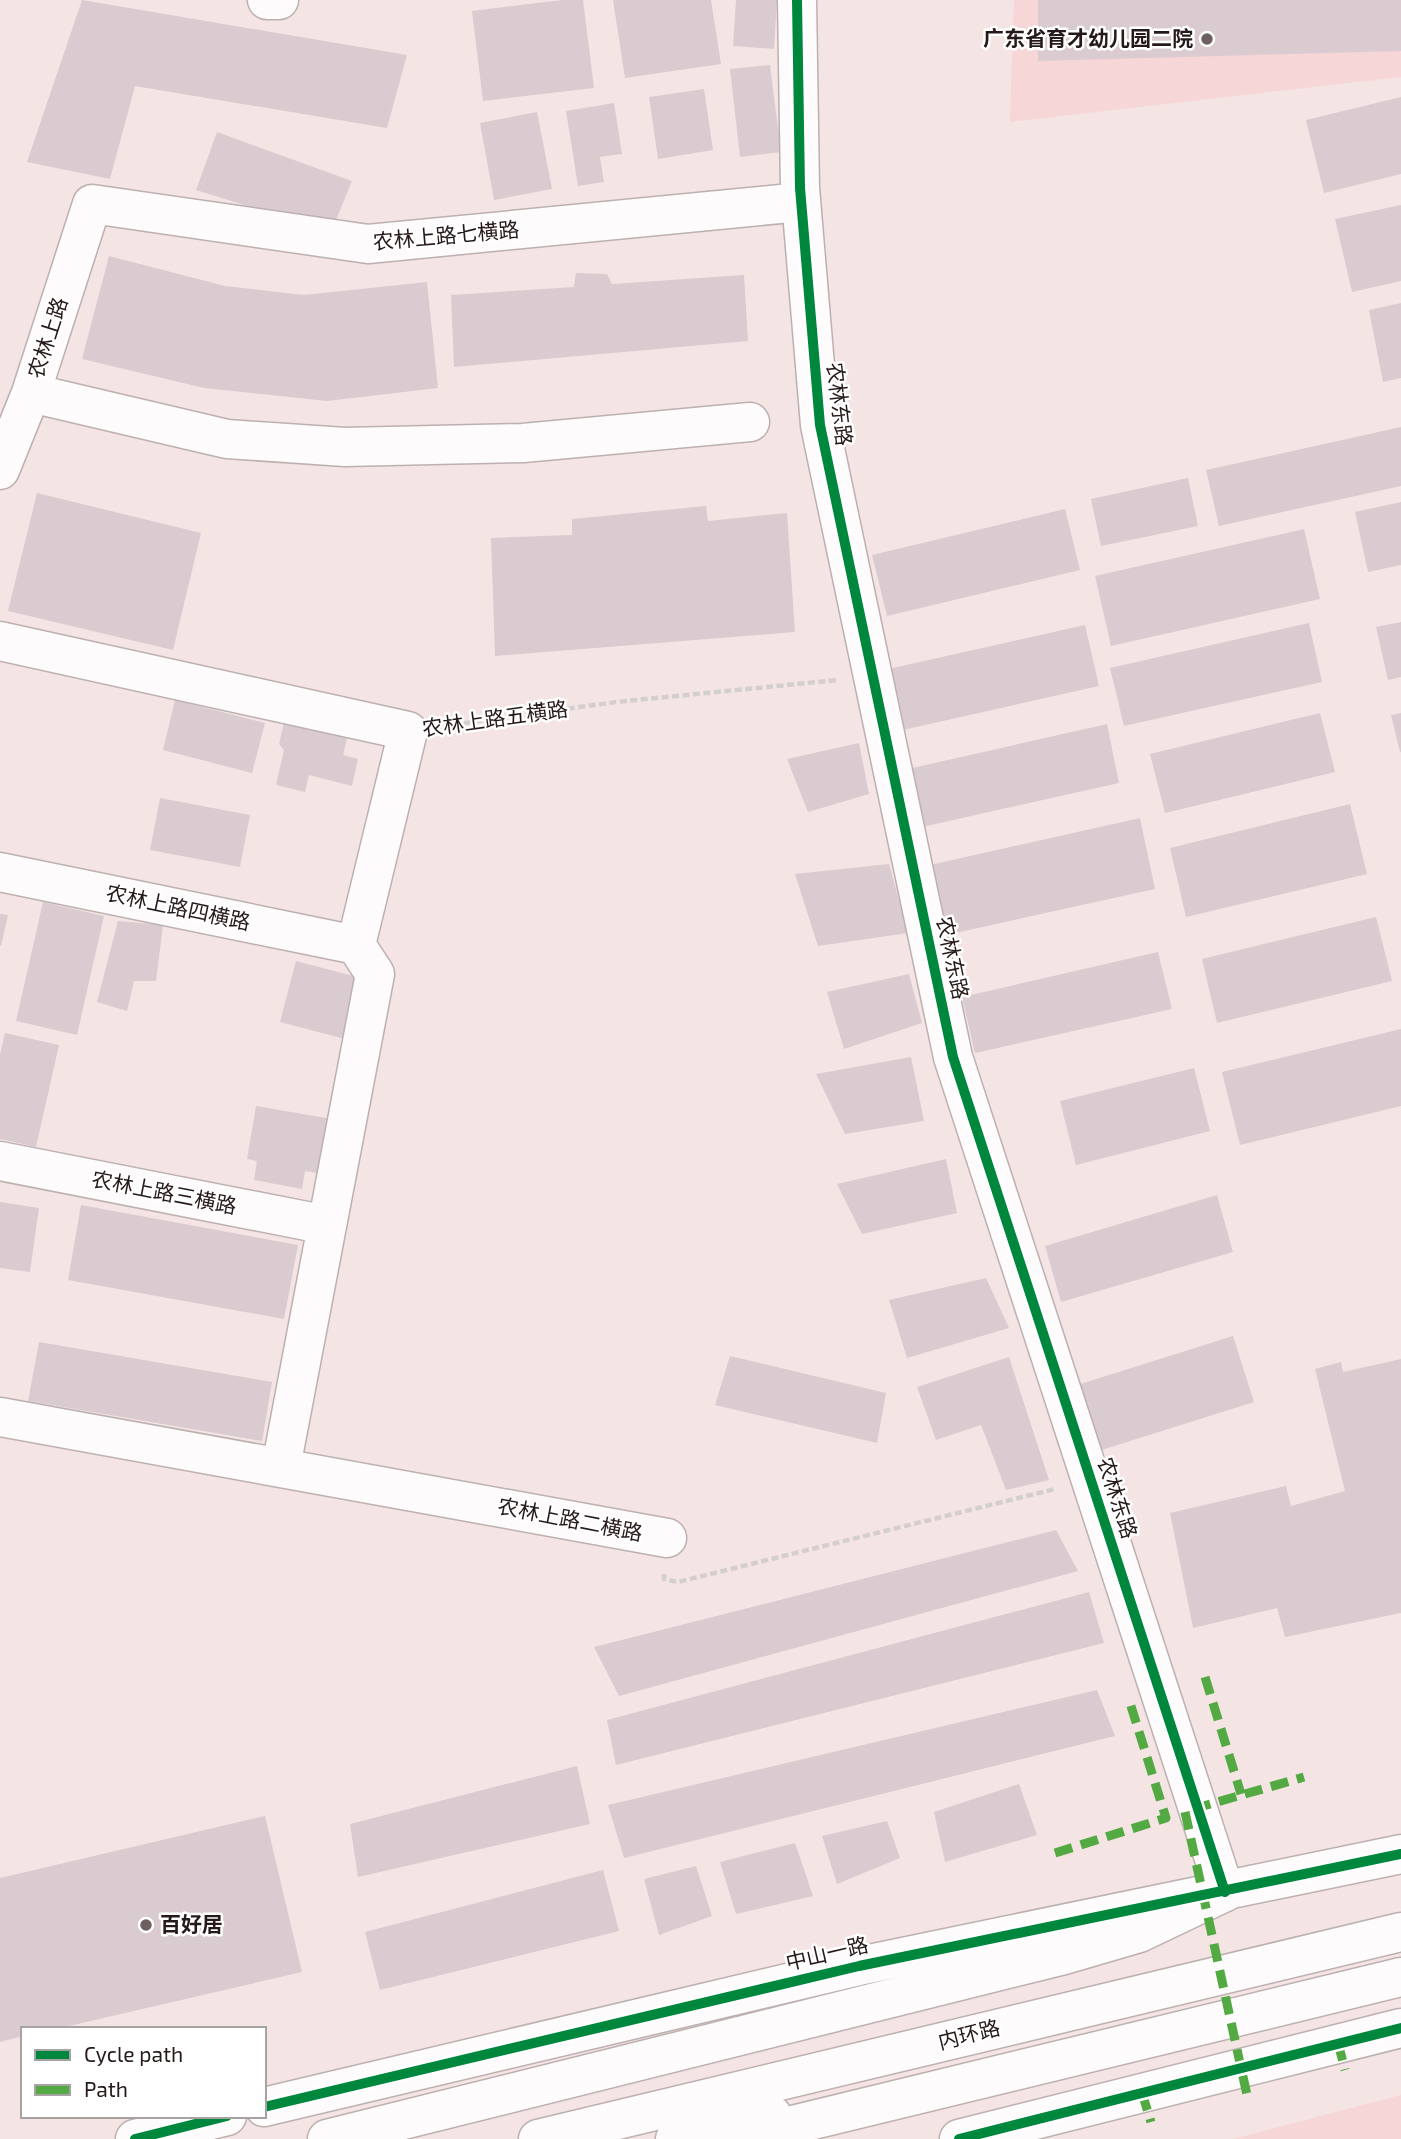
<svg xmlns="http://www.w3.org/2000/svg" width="1401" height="2139" font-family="'Exo 2','Noto Sans SC',sans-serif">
<rect width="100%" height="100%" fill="#f4e4e4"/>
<!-- built -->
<path fill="#f7d6d7" d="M1014,0H1401V77L1010,122Z
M1401,2095V2139H1233Z"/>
<!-- building -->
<path fill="#dacbd0" d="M82,0L407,55L387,128L135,86L110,179L27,162Z
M562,0H583L594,88L483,101L472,11Z
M613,0H711L721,64L625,78Z
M736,0H777L774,49L733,46Z
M1038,0H1401V51L1038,61Z
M770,65L781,152L740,157L730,69Z
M704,89L713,150L658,159L649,97Z
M1401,97V174L1324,193L1306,120Z
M614,103L622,154L600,157L604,182L578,186L566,111Z
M537,112L552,189L494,200L480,123Z
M217,132L352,181L331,232L196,190Z
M1401,205V281L1352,292L1335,219Z
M109,256L225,286L304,295L427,282L438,388L327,401L204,388L82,359Z
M576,273L607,274L612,284L744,275L748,341L454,367L451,295L574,287Z
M1401,303V378L1383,382L1369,310Z
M1401,427V486L1219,526L1206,470Z
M1188,478L1198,526L1101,546L1091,499Z
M37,493L201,533L173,650L8,611Z
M1401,502V565L1368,572L1355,512Z
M706,506L708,521L787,513L795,632L495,656L491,538L572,535V519Z
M1065,509L1080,570L887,616L872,555Z
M1304,529L1320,599L1111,646L1095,576Z
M1401,622V677L1388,680L1376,627Z
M1309,623L1322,682L1124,726L1110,668Z
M1085,625L1099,686L898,731L884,670Z
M175,700L265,723L252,773L163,750Z
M1320,713L1335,772L1165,813L1150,754Z
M1401,713V752H1400L1391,715Z
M285,718L348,734L343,755L358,759L352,786L309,775L305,792L276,785L284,750L279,744Z
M1107,724L1119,783L922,827L908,769Z
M859,743L869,794L808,812L787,759Z
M160,798L250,815L240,867L150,850Z
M1350,804L1367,874L1186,917L1170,848Z
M1140,818L1155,889L946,935L930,865Z
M889,864L908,933L818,946L795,874Z
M43,902L104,916L77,1035L16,1021Z
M0,914L8,915L1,946L0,945Z
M1376,917L1392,981L1217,1023L1202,959Z
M118,921L163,925L156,981H134L127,1011L97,1002Z
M1158,952L1172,1009L975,1053L962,997Z
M296,961L361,978L345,1039L280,1022Z
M909,974L922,1023L844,1049L827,992Z
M1401,1029V1106L1240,1145L1222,1072Z
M5,1033L59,1045L36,1147L0,1139V1054Z
M911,1057L924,1121L845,1134L816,1074Z
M1194,1068L1210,1131L1076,1165L1060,1101Z
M256,1106L332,1119L324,1174L305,1171L302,1189L254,1180L257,1161L247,1159Z
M946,1159L957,1213L862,1234L837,1184Z
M1217,1195L1233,1252L1061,1302L1045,1246Z
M0,1202L39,1208L30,1272L0,1268Z
M81,1205L298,1245L284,1319L68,1280Z
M986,1278L1009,1328L907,1358L889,1300Z
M1233,1336L1254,1402L1092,1453L1071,1387Z
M39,1342L272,1382L262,1441L28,1401Z
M730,1356L886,1393L877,1443L715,1405Z
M1009,1357L1049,1480L1006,1490L981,1425L936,1440L917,1387Z
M1401,1359V1613L1285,1637L1277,1608L1193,1628L1170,1513L1286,1486L1291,1506L1345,1491L1315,1369L1341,1362L1343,1372Z
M1056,1530L1078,1571L619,1696L594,1647Z
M1089,1592L1104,1643L616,1765L607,1720Z
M1097,1690L1115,1736L624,1858L608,1805Z
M577,1766L590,1824L358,1877L350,1824Z
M1019,1784L1037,1835L945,1862L934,1812Z
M265,1816L302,1972L56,2029H23V2036L0,2042V1878Z
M887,1821L900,1858L837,1884L822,1836Z
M795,1843L813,1896L736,1914L720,1862Z
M696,1866L712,1916L659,1935L644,1879Z
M603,1870L619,1931L380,1990L365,1932Z"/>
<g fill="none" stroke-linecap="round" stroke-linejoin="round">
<!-- minor casing -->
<g stroke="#bdb0b0" stroke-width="41">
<path id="minor" d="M267,0H279
M797,0L800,188L820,425L953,1057L1225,1892
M31,393L227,439L345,447L523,443L750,422
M0,470L31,393L92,204L368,244L801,202
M0,641L408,731L356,945L375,974L281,1467
M0,872L356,945
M0,1161L327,1225
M0,1417L667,1538
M959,2139L1401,2028"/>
</g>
<!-- major casing -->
<g stroke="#bdb0b0" stroke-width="41">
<path id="major" d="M264,2107L859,1966L1401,1854
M135,2139L227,2116
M675,2139L772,2115"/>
</g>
<!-- highway casing -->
<g stroke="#bdb0b0" stroke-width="41">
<path id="highway" d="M327,2139L1064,1955L1139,1933L1225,1892
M538,2139L1401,1932
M735,2139L1401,1977"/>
</g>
<!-- path -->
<path stroke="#d4cfcf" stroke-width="4.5" stroke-dasharray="7 3.5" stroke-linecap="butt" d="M443,726L616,702L838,680
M664,1574V1579L678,1582L1055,1489"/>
<!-- minor -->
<use href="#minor" stroke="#fdfbfb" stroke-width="38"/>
<!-- major -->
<use href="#major" stroke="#fdfbfb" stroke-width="38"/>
<!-- highway -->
<use href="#highway" stroke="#fdfbfb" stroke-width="38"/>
<!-- quiet -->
<path stroke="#53a942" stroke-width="9" stroke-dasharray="18 9" stroke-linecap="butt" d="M1205,1677L1241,1794
M1193,1809L1304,1777
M1185,1812L1247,2095
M1055,1853L1166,1818L1130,1703
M1338,2043L1345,2070
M1142,2093L1151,2122"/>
<!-- cycleway casing -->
<g stroke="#fff" stroke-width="15">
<path id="cycleway" d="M797,0L800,188L820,425L953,1057L1225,1892
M264,2107L859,1966L1401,1854
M135,2139L227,2116
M959,2139L1401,2028"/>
</g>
<!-- cycleway -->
<use href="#cycleway" stroke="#00873e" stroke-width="10"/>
</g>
<!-- markers -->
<g fill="#6e6060" stroke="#fff" stroke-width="2.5">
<circle cx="1207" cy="39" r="7"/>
<circle cx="146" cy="1925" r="7"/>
</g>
<g text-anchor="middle" stroke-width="5" stroke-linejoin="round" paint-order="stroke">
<!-- poi labels -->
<g font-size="21" font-weight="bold" fill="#261919" stroke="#fff" text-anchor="end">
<text x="1193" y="46">广东省育才幼儿园二院</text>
<text x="160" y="1932" text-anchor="start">百好居</text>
</g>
<!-- street labels -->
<g font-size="21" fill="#261919" stroke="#fff">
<text transform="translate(446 236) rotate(-5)" y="7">农林上路七横路</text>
<text transform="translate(48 338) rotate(-72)" y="7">农林上路</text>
<text transform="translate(839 404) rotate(83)" y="7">农林东路</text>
<text transform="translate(495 719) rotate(-8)" y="7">农林上路五横路</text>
<text transform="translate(178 908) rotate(12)" y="7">农林上路四横路</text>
<text transform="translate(952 958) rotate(78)" y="7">农林东路</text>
<text transform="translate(164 1193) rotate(11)" y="7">农林上路三横路</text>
<text transform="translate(1117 1498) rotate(72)" y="7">农林东路</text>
<text transform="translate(570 1520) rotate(11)" y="7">农林上路二横路</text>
<text transform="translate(827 1954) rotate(-13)" y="7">中山一路</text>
<text transform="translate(969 2035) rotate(-14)" y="7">内环路</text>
</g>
</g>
<!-- legend -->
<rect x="21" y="2027" width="245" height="91" fill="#ffffff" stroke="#a8a3a3" stroke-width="2"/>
<rect x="35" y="2050" width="35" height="10" fill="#00873e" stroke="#a8a3a3" stroke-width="2"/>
<text x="84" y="2062" font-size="21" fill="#261919">Cycle path</text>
<rect x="35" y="2085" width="35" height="10" fill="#53a942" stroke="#a8a3a3" stroke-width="2"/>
<text x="84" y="2097" font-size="21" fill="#261919">Path</text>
</svg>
